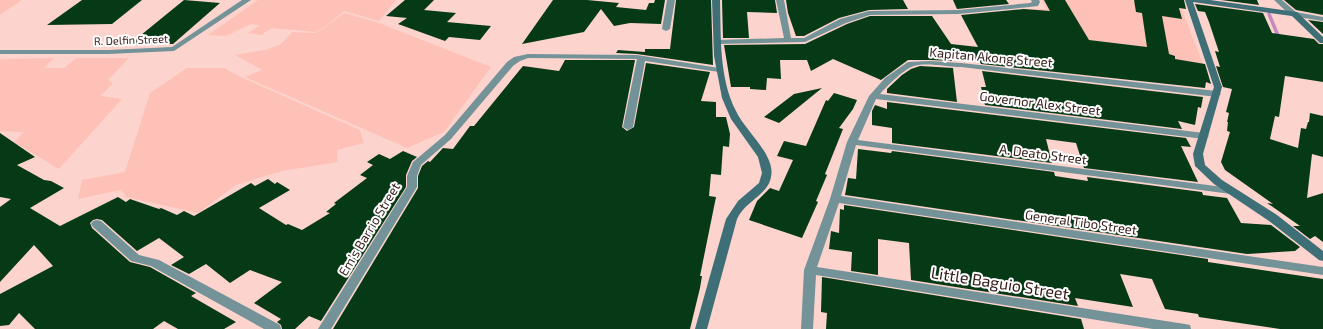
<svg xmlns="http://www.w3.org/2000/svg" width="1323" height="329" font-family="'Exo 2',sans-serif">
<rect width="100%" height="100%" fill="#fdd4cd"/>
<!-- built -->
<path fill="#fdc1b7" d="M0,0H22L0,15Z
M258,0H396L379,21L344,11L326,26L315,32L272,28L261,35L248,33L260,25L251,24L226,36L208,35Z
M1041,0H1133V2L1182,10L1207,74L1041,26L1031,9H1047Z
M344,13L379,23L491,67L444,132L407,148L245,77L262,70L235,55L265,50L281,44L292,32L315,33L327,26Z
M54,58L44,68H64L76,58H129L108,80L113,83L101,96L122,99L59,169L14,142L24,132L0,131V59Z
M187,68H224L243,78L360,130L364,143L337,150L338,162L282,171L236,185L198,213L126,197L121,190L78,199L82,180L125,172L150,93Z"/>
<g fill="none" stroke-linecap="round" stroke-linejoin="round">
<!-- stream -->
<path stroke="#c48ac0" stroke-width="3.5" d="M1269,14L1279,38"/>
</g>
<!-- building -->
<path fill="#063a17" d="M82,0H142L112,24L47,25Z
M184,0L220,3L173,44H130Z
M405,0H434L424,10L456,13L447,22L491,26L480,40L449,37L445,41L398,24L407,18L386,16Z
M553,0H587L619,3L616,7L646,10L649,3H654L655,0H665L661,24L630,23L614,26L601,9L584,32L522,44Z
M676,0H711L713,65L637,54L616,53L618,50L645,52V49H670Z
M722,0H775L777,13L747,12L749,38H723Z
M786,0H903L908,9L869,10L839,18L804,36H796L788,13Z
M953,0H1006L1009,4L957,9Z
M1044,0H1065L1089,40L1147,47L1142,13L1136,12L1134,0H1184L1186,9L1179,8L1182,19L1162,16L1169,54L1175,56V59L1205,64L1211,84L1206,82L1205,88L981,64L980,62L952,59V61L930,60H908L881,80L833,59L811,71L807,60H780L781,79L767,78L766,90L750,89V87H731L724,45L805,44L847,24L870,16H932L951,44L978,47L961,15L1024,9L1050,11Z
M1221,0H1257L1259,5Z
M1284,0H1323V15L1296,10Z
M1195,4L1263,13L1272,33L1314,39L1319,44H1323V82L1285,76L1279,117L1275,116L1270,139L1298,148L1301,128L1306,129L1308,122H1309L1310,113L1323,116V157L1312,154L1307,198L1323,193V242L1315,236L1310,239L1293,226H1300L1267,203L1273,204L1225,170L1221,162L1230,132L1227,131L1228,122H1227L1229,113L1226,112L1232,89L1223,87L1216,66L1220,67L1215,51L1219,52L1209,22L1205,12L1198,11Z
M1308,20L1323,22V34Z
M565,60H635L622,127L627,131L634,127L646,63L710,72L701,101L716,102V117H726L730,134L729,147L723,146L721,175L711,174L709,196L716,197L700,276H702L700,288L690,329H333L418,188V176L422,166L428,161L430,162L443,148L453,149L470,126H474L523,66L559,71Z
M920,66L953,68L957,102L887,93V89L902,75L911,69Z
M982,71L1203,97L1201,108L1198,107L1195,125L1178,121L1182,129L985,105L981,87H986Z
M822,88L779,123L764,117L794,94Z
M834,93L857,100L853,109L839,128L843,129L825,174L827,175L816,201L818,202L802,238L749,220L757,201L770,188L779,191L793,160L777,156L784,141L806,146L826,100L828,101Z
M887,102L1186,138L1191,147L1181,146L1198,182L1084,168L1076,143L1046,139L1052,163L892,143V128L872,125V111L875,105L887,109Z
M0,133L35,157L17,165L44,180L51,181L64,188L30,208L60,226L118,197L126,202L130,199L159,209L161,208L177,215L184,211L194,216L251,183L255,186L268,179L275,184L277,182L290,190L259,208L286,225L288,224L302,230L330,213L326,212L336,204L334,203L367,178L360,175L373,165L367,162L379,154L390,159L403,151L417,157L412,161L406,175V187L321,321L309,316L295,329H282L281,325L277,322L281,319L254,303L282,282L250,270L230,283L206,264L189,274L171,265L184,257L159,238L137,251L102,220L97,219L93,220L90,223L92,228L130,262L150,267L196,293L191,296L236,322L224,329H178L164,321L153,329H35L19,313L9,325L0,326V294L53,266L34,245L0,282V207L11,199L0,197Z
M858,149L891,153L892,151L1054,172L1055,176L1088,181L1087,177L1202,192L1203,195L1227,198L1241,223L1271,225L1300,247L1295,251L1247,254L845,195L848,178L856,179Z
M844,205L1208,259V262L1323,279V329H1280L1199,317L1198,314L1165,309L1152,279L1120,274L1133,307L1075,298L1078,306L911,280L909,243L878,239V275L851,271L852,252L829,249L831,231L839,233L840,209L844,210Z
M822,277L1081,319L1084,329H826L827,313L821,312Z"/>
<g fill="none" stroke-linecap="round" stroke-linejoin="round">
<!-- street -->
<path fill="#749398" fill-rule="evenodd" d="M242,0H251L174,51L108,54H0V50H108L172,47Z
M667,0H675L670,29L666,31L662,29Z
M776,0H784L791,38H804L840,19L869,11L958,10L1030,3L1032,2L1031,0H1039L1040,2L1038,6L1030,7L958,14L870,15L846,23L805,42L717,44L713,42L717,40L784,38Z
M1274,0H1282L1296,12L1323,17V21L1291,16Z
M528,54L637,55L719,68L723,70L719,72L645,61L633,127L628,130L623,127L637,59L528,58L520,61L513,66L451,139L421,165L417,176V187L331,329H318L407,187V176L413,162L445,135L507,62L514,57Z
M930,61L961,63L1217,91L1221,94L1217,97L961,67C947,67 928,62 914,66C904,69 887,86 880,94L1204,133L1209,136L1204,139L876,99L858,140L1231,188L1236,191L1231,194L856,145L841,196L1323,267V275L839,203L817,267L1185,324L1190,325L1191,329H1153L816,275L813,329H801L804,270L830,199L847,142L869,96L885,78L908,62Z
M97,220L101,221L139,255L159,260L280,325L281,329H264L151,266L131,261L93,227L91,224L93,221Z"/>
<!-- secondary -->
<path fill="#3e6e76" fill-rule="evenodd" d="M712,0H720C721,37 719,78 736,111C745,131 776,155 771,177C768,195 745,201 737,219L707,329H695L726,219L738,201L759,183L762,173L758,157L731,119L722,98L714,56Z
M1185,0H1210L1297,12L1323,37V43H1320L1292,16L1193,2L1222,87L1203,154L1205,165L1222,180L1277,215L1323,251V261L1319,260L1269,221L1214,184L1195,166L1193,154L1214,87Z"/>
</g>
<g text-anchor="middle" stroke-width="4" stroke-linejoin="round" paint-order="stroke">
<!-- far-street labels -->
<g font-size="11" fill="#351c19" stroke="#fff">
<text transform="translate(131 40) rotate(-2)" y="4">R. Delfin Street</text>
</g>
<!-- street labels -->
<g font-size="13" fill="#351c19" stroke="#fff">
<text transform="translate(991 57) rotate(5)" y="5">Kapitan Akong Street</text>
<text transform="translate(1040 103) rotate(7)" y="5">Governor Alex Street</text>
<text transform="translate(1043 154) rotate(7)" y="5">A. Deato Street</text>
<text transform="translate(1081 222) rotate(8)" y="5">General Tibo Street</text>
<text transform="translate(369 229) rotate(-59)" y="5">Em’s Barrio Street</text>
</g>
<!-- near-street labels -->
<g font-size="16" fill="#351c19" stroke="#fff">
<text transform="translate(1000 283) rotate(9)" y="6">Little Baguio Street</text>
</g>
</g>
</svg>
